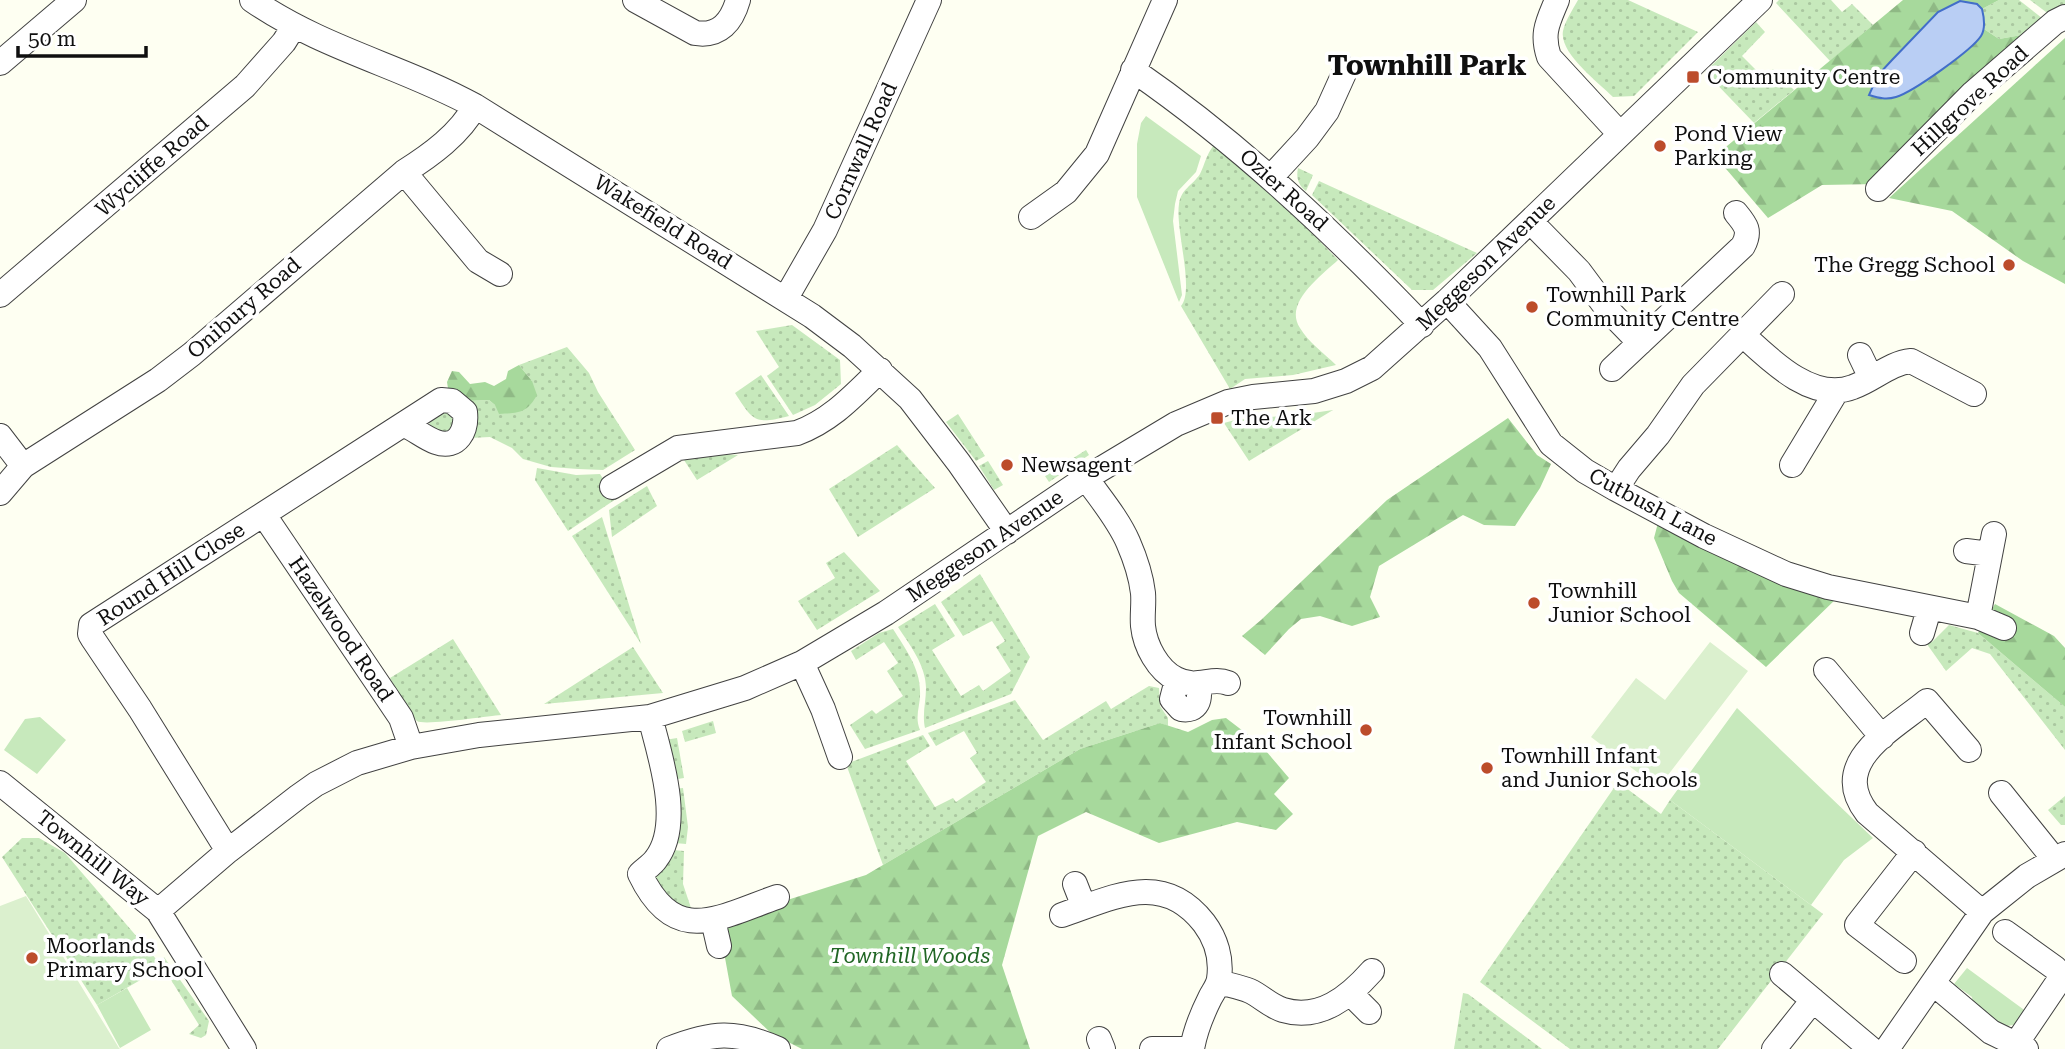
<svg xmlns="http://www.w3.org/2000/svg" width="2065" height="1049" font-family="'Roboto Serif',serif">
<defs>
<pattern id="grass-dots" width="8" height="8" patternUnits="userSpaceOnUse" patternTransform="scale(1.75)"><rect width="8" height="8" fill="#c7e9bc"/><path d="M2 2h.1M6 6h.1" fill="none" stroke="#aac7a0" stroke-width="1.8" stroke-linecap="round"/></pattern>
<pattern id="forest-firs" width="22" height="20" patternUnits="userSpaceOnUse" patternTransform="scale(1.75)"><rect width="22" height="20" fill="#a7d99c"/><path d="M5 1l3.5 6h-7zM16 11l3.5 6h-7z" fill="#8fb985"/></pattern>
</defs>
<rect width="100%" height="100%" fill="#fefff2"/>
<!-- grass -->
<path fill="url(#grass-dots)" d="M1578,0H1628L1698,32L1634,96L1613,97C1598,82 1559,53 1563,31C1565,21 1573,9 1578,0Z
M1779,0H1831L1842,12L1852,4L1873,25L1830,61L1776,3Z
M1999,0H2019L2047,22L2033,33L1999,39L1984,29L1982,9Z
M2030,0H2065V12L2054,18Z
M1756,22L1765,32L1742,56L1764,78L1773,69L1794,90L1754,123L1705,72Z
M1214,145L1296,217L1338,260C1322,275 1283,303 1300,328C1308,342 1324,353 1336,365L1293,375L1245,379L1230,389L1181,306C1195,290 1175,229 1179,204C1181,189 1192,186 1200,174C1205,164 1206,155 1214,145Z
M1298,168L1313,175L1306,191C1298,185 1296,177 1298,168Z
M1319,181L1457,244L1477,253L1433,290H1412L1312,195Z
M792,325L840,360L841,384L815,405L793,415L767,376L779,367L756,331Z
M567,347L589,373L598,392L635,450L603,470L578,469L551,467L523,459L512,448L490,437L470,438L467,401L489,400L495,405L532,381L519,365Z
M761,375L789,416C755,425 753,421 735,393Z
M437,407L455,415L453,429L445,433L430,426L429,421Z
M1333,410L1249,461L1224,423L1235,420L1306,414Z
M958,414L985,456L976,461L946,422Z
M897,445L935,488L858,537L829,489Z
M1086,450L1089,455L1049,482L1045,476Z
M720,454L738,455L697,480L684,460Z
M988,461L1003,485L994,490L979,466Z
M537,468L576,475L600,474L616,499L568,531L535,480Z
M647,486L657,506L612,537L609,510Z
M602,517L641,644L572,536Z
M844,552L880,591L817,630L798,601L835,578L826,563Z
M980,574L1030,657L1011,694L925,728C922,714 926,702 926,688C926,666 910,645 898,627L935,604L955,636L932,650L961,696L979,685L983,691L1011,671L996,647L1005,641L992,621L963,636L941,602Z
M1949,625L1978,633L2065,707V750L1990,654L1972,648L1946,671L1924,640L1932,642Z
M893,629C905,648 920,668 920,691C921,705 914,716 920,730L865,749L850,725L872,710L876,714L903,696L887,671L898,663L884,642L856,660L851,651L879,633Z
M453,639L501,715C488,716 424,726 417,721C411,716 395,687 390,678Z
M633,647L663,693L544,704Z
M1149,686L1159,688L1160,706L1168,718V726L1160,723L1080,749L883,865L846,764L923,735L930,746L906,761L935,807L953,798L956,802L986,782L970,758L977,753L964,731L936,746L928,733L1015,700L1043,740L1106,701L1111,709Z
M713,721L716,733L685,742L682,731Z
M677,738L684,778L671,780L665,740Z
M1618,782L1661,814L1670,800L1823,914L1718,1049H1570L1480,982Z
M683,788L688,827L686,844L675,843L674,789Z
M2065,796V825H2061L2048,810Z
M22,838H39L65,853L162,966L164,957L209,1021L206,1035L201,1038L189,1034L199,1025L163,967L97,1005L2,857Z
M673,850L684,851L683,884L691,908H674L652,876Z
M1463,993L1468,994L1542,1049H1454Z"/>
<!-- forest -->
<path fill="url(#forest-firs)" d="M1903,0H1999L1982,9L1984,29L1999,39L2033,33L1877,184L1822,185L1768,218L1715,156Z
M2065,38V284L2023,261L1952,211L1889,198Z
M519,365L532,381L537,395C527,413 519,413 499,414L495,405L489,400L467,401L449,395L447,382L452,371L459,372L470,384L485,382L494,386L506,379L508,371Z
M1508,418L1537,455L1551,464L1540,488L1515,526L1484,525L1463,515L1379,566L1370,597L1380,617L1352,626L1320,616L1301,619L1289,629L1265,655L1242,636L1261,620L1387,500Z
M1659,519L1839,596L1766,667L1679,593L1672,581L1654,538Z
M1995,604L2054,636L2065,648V707L1978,633Z
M1226,718L1260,744L1289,778L1274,794L1293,814L1276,830L1237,822L1159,843L1086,812L1038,836L1002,965L1030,1049H802L772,1034L732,996L721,936L727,919L866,875L1080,749L1160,723L1188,732L1212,720Z"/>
<!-- park -->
<path fill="#c7e9bc" d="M1146,116L1201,156L1196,172L1178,191L1175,204L1173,221L1182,295L1179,302L1137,197V144L1141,123Z
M1737,708L1873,838L1844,860L1811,905L1670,800Z
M40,717L66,740L37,774L4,750L25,719Z
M1967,968L2027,1012L2018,1024L2002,1027L1973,1005L1972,997L1954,984Z
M127,988L151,1030L120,1048L97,1005Z"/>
<!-- pitch -->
<path fill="#dbf0ce" d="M1710,642L1748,671L1658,788L1591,737L1636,678L1665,700Z
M26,896L119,1048L120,1049H0V906Z"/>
<!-- water -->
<path fill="#b9cef4" stroke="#426ec9" stroke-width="2" d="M1960,1L1977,4L1982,9C1984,17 1986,28 1981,36C1972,50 1913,92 1896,97C1886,100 1879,98 1869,95L1878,75L1892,60L1938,12Z"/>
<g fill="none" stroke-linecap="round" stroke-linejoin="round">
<!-- minor casing -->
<g stroke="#424242" stroke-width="26">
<path id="minor" d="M252,0C323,49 402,66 475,106L812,316L852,346L910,399L959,463L1007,532
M635,0L695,33C720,37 732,21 738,0
M1557,0C1548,22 1541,33 1549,57L1620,134
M0,63L74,0
M1133,70C1240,144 1332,231 1422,325
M404,172L478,261L500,274
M1271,177L1307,138L1327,111L1346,69
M1878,189L1973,93L2055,22L2065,17
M1031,217L1066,192L1097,154L1165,0
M1531,222L1579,271L1608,310L1640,343
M0,295L245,86L284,42L294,26
M786,298L825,230L929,0
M1447,301L1490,348L1551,444L1585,471L1616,489L1704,536L1786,574L1828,587L1978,617L2004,628
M1742,334C1769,359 1812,403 1853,387C1873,380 1890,363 1911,361L1974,394
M1860,355L1871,378
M1612,369L1743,246C1751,231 1746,225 1736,213
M0,436L23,466
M1792,465L1836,392
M1086,478C1100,498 1118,519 1128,542C1135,558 1141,576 1143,593C1144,604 1142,615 1143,626C1145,646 1158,670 1176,679C1197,690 1211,676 1228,683
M612,487L678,448L797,433C832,420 854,395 880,370
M1616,489L1629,469L1658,435L1693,385L1782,294
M0,493L23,466L158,380L192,354L404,172C431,155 460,134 475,106
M264,515L401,718L411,747
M1966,551L1990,554
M1978,617L1994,534
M1922,633L1929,609
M802,663L823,709L840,757
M1826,670L1882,737
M1177,680L1172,699L1181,709C1198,712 1201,699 1198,685
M650,717C660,756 683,824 656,859C652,865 645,869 640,874C675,947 717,918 777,897
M1969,750L1927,701C1892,730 1828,762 1867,813L1982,912
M0,783L158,911L244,1049
M2001,793L2054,859
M228,851L140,709L93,639L90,634L91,625L441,400L452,401L465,412C467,430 458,450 436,442C425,438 416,430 405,425
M1075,884L1084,907
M158,911L228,851L299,796L316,784L357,763L411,747L479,735L650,717L745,688L802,663L886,613L1086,478L1176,424L1228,402L1253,397L1314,391L1346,381L1372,368L1447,301L1760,0
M1062,915C1114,897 1163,870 1204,923C1216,939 1222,959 1219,979C1218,986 1213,992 1210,998C1202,1014 1195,1031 1192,1049
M713,920L719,946
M2005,932L2055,968L2060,974L2058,982L2016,1044
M1904,961L1857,925L1914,852
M1782,974L1871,1049
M1219,982C1229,985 1240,987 1250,991C1261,996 1270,1006 1283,1010C1320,1021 1349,997 1372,971
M1934,984L1991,1032L2026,1049
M1351,994L1369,1012
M1099,1039L1103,1049
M669,1049C712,1032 735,1030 778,1049
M1152,1049H1183
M1774,1049L1813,1000
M1887,1049L1982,912L2027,876L2065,854"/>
</g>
<!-- minor -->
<use href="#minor" stroke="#fff" stroke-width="24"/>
</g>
<!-- markers -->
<g fill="#bc4c2b" stroke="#fff" stroke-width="2.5">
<rect x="1686" y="70" width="14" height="14" rx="3.5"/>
<circle cx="1660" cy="146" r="7"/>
<circle cx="2009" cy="265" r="7"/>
<circle cx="1532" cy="307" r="7"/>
<rect x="1210" y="411" width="14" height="14" rx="3.5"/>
<circle cx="1007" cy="465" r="7"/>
<circle cx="1534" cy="603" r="7"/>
<circle cx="1366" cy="730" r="7"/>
<circle cx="1487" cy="768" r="7"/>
<circle cx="32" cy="958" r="7"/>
</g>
<g text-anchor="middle" stroke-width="7" stroke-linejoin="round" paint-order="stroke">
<!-- poi labels -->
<g font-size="21" fill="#0f0f0f" stroke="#fff" text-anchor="start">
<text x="1707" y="84">Community Centre</text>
<text x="1674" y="141">Pond View<tspan x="1674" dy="24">Parking</tspan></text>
<text x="1995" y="272" text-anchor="end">The Gregg School</text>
<text x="1546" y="302">Townhill Park<tspan x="1546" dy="24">Community Centre</tspan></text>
<text x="1231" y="425">The Ark</text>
<text x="1021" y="472">Newsagent</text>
<text x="1548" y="598">Townhill<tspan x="1548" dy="24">Junior School</tspan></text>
<text x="1352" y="725" text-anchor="end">Townhill<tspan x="1352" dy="24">Infant School</tspan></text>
<text x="1501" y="763">Townhill Infant<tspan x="1501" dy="24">and Junior Schools</tspan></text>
<text x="46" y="953">Moorlands<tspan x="46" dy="24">Primary School</tspan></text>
</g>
<!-- street labels -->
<g font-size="21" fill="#0f0f0f" stroke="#fff">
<text transform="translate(1970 101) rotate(-43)" y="7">Hillgrove Road</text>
<text transform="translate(861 151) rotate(-66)" y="7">Cornwall Road</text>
<text transform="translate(152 166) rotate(-41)" y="7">Wycliffe Road</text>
<text transform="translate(1284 190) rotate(42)" y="7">Ozier Road</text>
<text transform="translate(663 222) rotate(32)" y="7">Wakefield Road</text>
<text transform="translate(1486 263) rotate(-44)" y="7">Meggeson Avenue</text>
<text transform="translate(244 308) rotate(-41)" y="7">Onibury Road</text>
<text transform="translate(1653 507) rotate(28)" y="7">Cutbush Lane</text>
<text transform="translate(985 546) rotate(-34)" y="7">Meggeson Avenue</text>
<text transform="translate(171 574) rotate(-33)" y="7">Round Hill Close</text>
<text transform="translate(341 629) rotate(56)" y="7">Hazelwood Road</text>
<text transform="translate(93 858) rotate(39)" y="7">Townhill Way</text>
</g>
<!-- park labels -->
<g font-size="21" font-style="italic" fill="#216625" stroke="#fff">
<text x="910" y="963">Townhill Woods</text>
</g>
<!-- district labels -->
<g font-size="28" font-weight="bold" fill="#0f0f0f" stroke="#fff">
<text x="1427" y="75">Townhill Park</text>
</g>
</g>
<!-- scale -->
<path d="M18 46v10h128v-10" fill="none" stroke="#0f0f0f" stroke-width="3.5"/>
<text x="28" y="46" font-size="21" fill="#0f0f0f" stroke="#ffffff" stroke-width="5" paint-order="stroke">50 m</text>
</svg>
